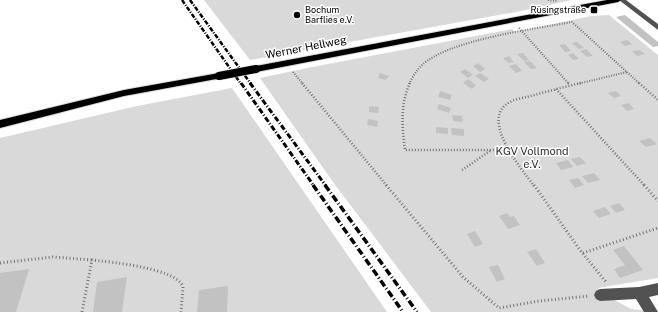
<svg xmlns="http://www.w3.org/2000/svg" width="658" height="312" font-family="'Public Sans',sans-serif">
<rect width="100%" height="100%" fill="#fff"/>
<!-- green -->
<path fill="#d9d9d9" d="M204,0H572L516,12L250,60Z
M609,15L658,55V278L598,288L600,292L631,309L658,312H431L333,182L260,78L307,68L512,29L515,32L591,16Z
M232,88L387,312H0V138L137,106Z"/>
<!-- building -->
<path fill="#c2c2c2" d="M625,15L658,42V46L653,47L616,17Z
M627,40L632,44L625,46L620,42Z
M577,42L584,48L579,49L572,43Z
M565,44L571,51L565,52L559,45Z
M586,49L593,56L587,57L580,51Z
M640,50L645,54L637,56L632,51Z
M523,53L529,60L524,61L517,54Z
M573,53L579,59L573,60L568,55Z
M509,56L514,62L508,63L503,58Z
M530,61L537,68L531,69L524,62Z
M478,63L485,69L480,72L473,66Z
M516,64L522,71L516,73L509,66Z
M465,69L473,75L468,78L460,72Z
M380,73L389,76L386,80L378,78Z
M480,73L489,79L484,82L475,76Z
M468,79L476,85L472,89L463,83Z
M440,91L452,95L450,100L438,97Z
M616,91L621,96L614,98L608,93Z
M629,103L634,109L627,111L621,105Z
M439,104L451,108L449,113L437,109Z
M369,106L379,107L378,113L369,112Z
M452,115L462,116L463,122L453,121Z
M368,119L378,121L377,127L367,125Z
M436,127L448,128V134L436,133Z
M451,128L464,129V136L452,135Z
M650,138L657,144L646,147L639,141Z
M580,157L586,163L577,166L571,159Z
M568,160L573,167L561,170L556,163Z
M594,173L600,180L588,183L582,176Z
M578,178L584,185L575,188L569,180Z
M619,203L625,210L616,213L610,206Z
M605,207L611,214L599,218L593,211Z
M507,213L510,217L514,216L520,225L508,229L499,216Z
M475,231L483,244L475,247L467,234Z
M624,246L643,270L620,278L614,269L625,265L613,250Z
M536,249L545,263L537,266L527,252Z
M498,265L505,279L497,282L489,267Z
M29,269L16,312H0V273Z
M127,277L122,312H93L97,282Z
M228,286L227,312H197L199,290Z"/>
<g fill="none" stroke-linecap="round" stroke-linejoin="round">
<!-- major casing -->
<g stroke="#dbdbdb" stroke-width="2">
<path id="major" d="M607,0H621L618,2L256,72L252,69L256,66Z
M219,73L222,74L223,76L222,78L124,96L0,128V120L124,90Z"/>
</g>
<!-- path-far2 -->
<path stroke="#747474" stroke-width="2" stroke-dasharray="1 1.5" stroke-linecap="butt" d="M548,0L557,1
M519,28L569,84
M293,72L303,84
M409,84C412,78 416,71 421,66C447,40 534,29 572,22L640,84
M577,84L627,72"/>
<!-- path-far1 -->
<path stroke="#747474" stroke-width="2.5" stroke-dasharray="1 2" stroke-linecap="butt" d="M302,83L387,186
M410,83C400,104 402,128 405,150H508
M568,83L570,85
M639,83L658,100
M556,89L645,186
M462,170L490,151
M534,186C522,169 478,119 510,102C515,99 522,98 527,97C545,92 563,87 581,83"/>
<!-- path -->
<path stroke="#747474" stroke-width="3" stroke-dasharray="1 2.5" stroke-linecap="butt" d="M386,185L463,277L499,308L539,301L589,296
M534,185L580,250L606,282
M644,185L658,201
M583,253L658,228
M0,263L53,257L92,260
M82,312L92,260C110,262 177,268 183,287L181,312"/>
<!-- minor -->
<path fill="#525252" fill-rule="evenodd" d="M619,0H626L658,24V30Z
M658,283V295L649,297L658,312H644L636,299L600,301L596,299L594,295L596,291L600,289L639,287Z"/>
<!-- major -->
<use href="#major" fill="#000" fill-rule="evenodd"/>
<!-- rail-far2 -->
<path stroke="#000" stroke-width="2.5" stroke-dasharray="4.5 1.5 1 1.5" stroke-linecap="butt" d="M182,0L241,84
M190,0L251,84"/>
<!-- rail-far1 -->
<path stroke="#000" stroke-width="3" stroke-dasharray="5.5 2 1 2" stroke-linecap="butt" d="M241,83L314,186
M250,83L326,186"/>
<!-- rail -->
<path stroke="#000" stroke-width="3.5" stroke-dasharray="7 2.5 1 2.5" stroke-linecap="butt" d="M313,185L403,312
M325,185L417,312"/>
<!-- major-bridge casing -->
<g stroke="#dbdbdb" stroke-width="9" stroke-linecap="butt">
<path id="major-bridge" d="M219,76L256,69"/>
</g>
<!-- major-bridge -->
<use href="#major-bridge" stroke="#000" stroke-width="8"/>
</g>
<!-- markers -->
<g fill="#000" stroke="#fff" stroke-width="1.5">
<rect x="590" y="6" width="8" height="8" rx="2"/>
<circle cx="297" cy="15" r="4"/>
</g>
<g text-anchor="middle" stroke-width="3" stroke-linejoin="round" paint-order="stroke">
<!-- far-poi labels -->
<g font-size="9" fill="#000" stroke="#fff" text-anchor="start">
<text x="305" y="13">Bochum<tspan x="305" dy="10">Barflies e.V.</tspan></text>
<text x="586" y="13" text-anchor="end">Rüsingstraße</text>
</g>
<!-- street labels -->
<g font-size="11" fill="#000" stroke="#fff">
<text transform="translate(306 47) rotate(-11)" y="4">Werner Hellweg</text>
</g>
<!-- park labels -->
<g font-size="11" fill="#303030" stroke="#fff">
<text x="532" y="155">KGV Vollmond<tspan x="532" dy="13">e.V.</tspan></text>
</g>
</g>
</svg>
